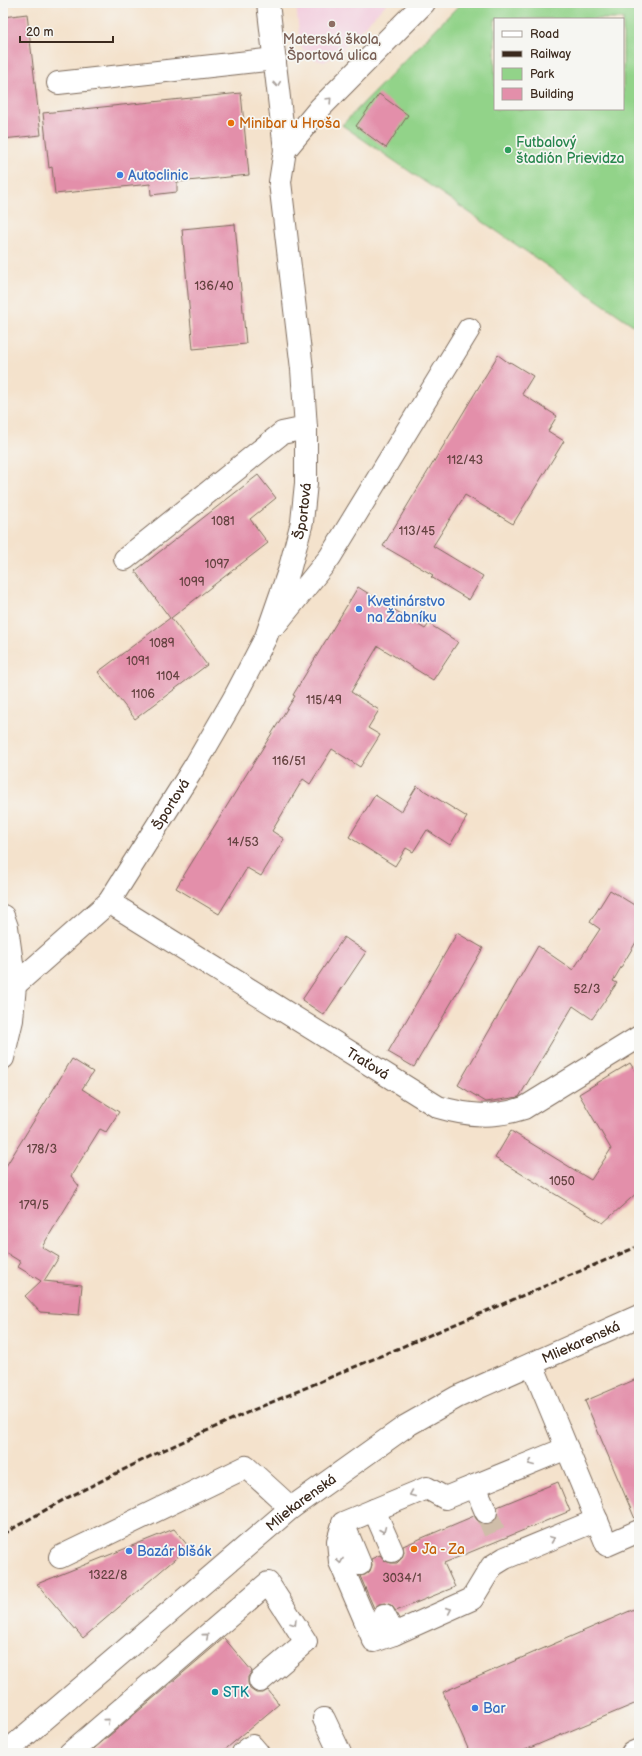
<svg xmlns="http://www.w3.org/2000/svg" width="642" height="1756" font-family="'Balsamiq Sans',sans-serif">
<rect width="100%" height="100%" fill="#f6f6f2"/>
<filter id="ink" filterUnits="userSpaceOnUse"><feTurbulence type="fractalNoise" baseFrequency=".025" numOctaves="2"/><feDisplacementMap in="SourceGraphic" scale="8" xChannelSelector="R" yChannelSelector="G"/><feConvolveMatrix kernelMatrix="1 2 1 2 8 2 1 2 1" color-interpolation-filters="sRGB"/></filter>
<filter id="wash" filterUnits="userSpaceOnUse"><feTurbulence type="fractalNoise" baseFrequency=".012" numOctaves="4" result="noise"/><feDisplacementMap in="SourceGraphic" scale="16" xChannelSelector="R" yChannelSelector="G"/><feGaussianBlur stdDeviation="0.9" result="paint"/><feColorMatrix in="noise" values="0 0 0 0 0 0 0 0 0 0 0 0 0 0 0 0 0 1.4 0 .05"/><feComposite in="paint" operator="in"/></filter>
<g filter="url(#wash)">
<rect width="100%" height="100%" fill="#f4e2cc"/>
<!-- built -->
<path fill="#f3cfdf" d="M296,3H387L337,55L324,62L310,58L300,45Z"/>
<!-- green -->
<path fill="#92d389" stroke="#667e54" fill-rule="evenodd" d="M461,3H639V329L342,125ZM495,19H623V109H495Z"/>
<g id="blocks">
<!-- building -->
<path fill="#e38faa" d="M27,14L41,135L3,139V17Z
M241,93L249,175L177,182V192L151,195L150,184L55,194L52,167L49,168L43,113Z
M379,94L408,115L386,148L356,126Z
M235,224L246,344L193,349L182,229Z
M498,355L509,363L510,362L533,376L522,394L557,416L548,431L564,441L513,524L465,495L433,546L483,576L469,600L431,577L433,575L383,546Z
M258,475L276,498L250,519L268,543L171,618L207,665L135,719L98,672L170,618L135,571Z
M358,587L425,629L429,624L458,642L433,680L378,646L351,692L379,710L368,728L380,735L360,767L332,749L310,784L303,779L272,831L284,839L261,876L247,868L219,914L176,888L295,696L293,695Z
M417,786L467,817L450,845L427,830L413,852L406,848L395,866L349,837L375,795L401,812Z
M610,890L639,908V937L613,981L617,983L592,1019L573,1006L519,1097L486,1102L458,1085L538,946L573,970L600,929L590,922Z
M457,933L483,948L414,1067L388,1052Z
M344,937L366,952L324,1015L302,1000Z
M72,1059L93,1072L82,1089L119,1112L106,1132L100,1129L71,1176L79,1186L42,1247L59,1257L44,1281L82,1285L79,1315L40,1312L25,1296L41,1281L18,1267L21,1262L3,1251V1171Z
M630,1063L639,1077V1191L603,1223L495,1158L511,1131L591,1180L611,1149L579,1094Z
M639,1378V1519H635L585,1401Z
M558,1482L570,1511L444,1563L455,1587L396,1611L391,1605L385,1603L379,1604L374,1608L360,1576L365,1575L370,1571L372,1565L371,1559L380,1555L385,1561L391,1563H397L402,1558L404,1552L403,1546L474,1516L479,1522L484,1524H490L496,1519L498,1513L497,1507Z
M174,1529L189,1547L83,1638L37,1584Z
M639,1607V1702L518,1753H470L443,1692Z
M224,1638L252,1671L248,1677V1683L250,1689L256,1693H263L268,1690L279,1704L221,1753H89Z"/>
</g>
</g>
<g filter="url(#ink)">
<use href="#blocks" fill-opacity="0" stroke="#7c6a5b" stroke-width="1"/>
<g fill="none" stroke-linecap="round" stroke-linejoin="round">
<!-- minor-tunnel -->
<path stroke="#cfbda9" stroke-width="22" stroke-dasharray="22 11" stroke-linecap="butt" d="M486,1512L498,1541"/>
<!-- minor casing -->
<g stroke="#7c6a5b" stroke-width="24">
<g id="minor">
<path d="M268,3L285,150"/>
<path d="M58,83L275,59"/>
<path d="M125,559L282,433L306,428"/>
<path d="M276,624L330,557L469,329"/>
<path id="s1" d="M109,902L438,1107C469,1116 493,1118 524,1108L639,1037"/>
<path id="s2" d="M15,985L109,902L196,764L233,700L266,637L289,571L302,522L306,483V428L302,369L280,182L285,150L320,108L424,3"/>
<path d="M532,1364L607,1545L639,1531"/>
<path d="M475,1486L486,1512"/>
<path d="M374,1510L392,1551"/>
<path d="M343,1524L338,1541L340,1562L374,1641L394,1634"/>
<path d="M60,1557L246,1467L291,1508"/>
<path d="M360,1564L343,1523L427,1488L445,1498L567,1448"/>
<path d="M384,1615L394,1634L472,1599L492,1566L505,1558L597,1520"/>
<path d="M324,1719L340,1753"/>
<path id="s3" d="M5,1753L291,1508L406,1426L457,1397L639,1316"/>
<path d="M70,1753L268,1583L306,1642L260,1681"/>
<path d="M243,1753L252,1746L258,1753"/>
<path d="M632,1753L639,1750"/>
</g>
</g>
<!-- major casing -->
<g stroke="#7c6a5b" stroke-width="24">
<path id="major" d="M3,916L7,927L15,985L12,1020L3,1058"/>
</g>
<!-- minor -->
<use href="#minor" stroke="#fff" stroke-width="22"/>
<!-- major -->
<use href="#major" stroke="#fff" stroke-width="22"/>
<!-- rail -->
<path stroke="#3b2a1e" stroke-width="3" stroke-dasharray="6 3" stroke-linecap="butt" d="M3,1534L65,1499L153,1455L244,1414L639,1246"/>
</g>
<!-- one-way arrows -->
<defs><path id="oneway-chevron" d="M-2-3.5L2.5 0L-2 3.5" fill="none" stroke-width="1.6" stroke-linecap="round" stroke-linejoin="round"/></defs>
<g stroke="#a79f9a">
<use href="#oneway-chevron" transform="translate(277 84) rotate(84)"/>
<use href="#oneway-chevron" transform="translate(329 100) rotate(-46)"/>
<use href="#oneway-chevron" transform="translate(531 1463) rotate(158)"/>
<use href="#oneway-chevron" transform="translate(412 1494) rotate(157)"/>
<use href="#oneway-chevron" transform="translate(383 1530) rotate(67)"/>
<use href="#oneway-chevron" transform="translate(552 1539) rotate(-22)"/>
<use href="#oneway-chevron" transform="translate(340 1561) rotate(80)"/>
<use href="#oneway-chevron" transform="translate(449 1610) rotate(-24)"/>
<use href="#oneway-chevron" transform="translate(294 1623) rotate(57)"/>
<use href="#oneway-chevron" transform="translate(206 1636) rotate(-41)"/>
<use href="#oneway-chevron" transform="translate(107 1721) rotate(-41)"/>
</g>
</g>
<!-- markers -->
<circle fill="#8d6e63" stroke="#f6f6f2" stroke-width="1.5" cx="332" cy="24" r="4"/>
<g fill="#e8710a" stroke="#f6f6f2" stroke-width="1.5">
<circle cx="231" cy="123" r="4"/>
<circle cx="414" cy="1549" r="4"/>
</g>
<circle fill="#2e9e5b" stroke="#f6f6f2" stroke-width="1.5" cx="508" cy="150" r="4"/>
<g fill="#3f7fe0" stroke="#f6f6f2" stroke-width="1.5">
<circle cx="120" cy="175" r="4"/>
<circle cx="359" cy="609" r="4"/>
<circle cx="129" cy="1551" r="4"/>
<circle cx="475" cy="1708" r="4"/>
</g>
<circle fill="#0f9aa8" stroke="#f6f6f2" stroke-width="1.5" cx="215" cy="1692" r="4"/>
<g text-anchor="middle" stroke-width="3.5" stroke-linejoin="round" paint-order="stroke">
<!-- number labels -->
<g font-size="12" fill="#654341">
<text x="214" y="290">136/40</text>
<text x="465" y="464">112/43</text>
<text x="223" y="525">1081</text>
<text x="417" y="535">113/45</text>
<text x="217" y="568">1097</text>
<text x="192" y="586">1099</text>
<text x="162" y="647">1089</text>
<text x="138" y="665">1091</text>
<text x="168" y="680">1104</text>
<text x="143" y="698">1106</text>
<text x="324" y="704">115/49</text>
<text x="289" y="765">116/51</text>
<text x="243" y="846">14/53</text>
<text x="587" y="993">52/3</text>
<text x="42" y="1153">178/3</text>
<text x="562" y="1185">1050</text>
<text x="34" y="1209">179/5</text>
<text x="108" y="1579">1322/8</text>
<text x="402" y="1582">3034/1</text>
</g>
<!-- education labels -->
<g font-size="14" fill="#785e54" stroke="#f6f6f2">
<text x="332" y="44">Materská škola,<tspan x="332" dy="16">Športová ulica</tspan></text>
</g>
<!-- food labels -->
<g font-size="14" fill="#c56008" stroke="#f6f6f2" text-anchor="start">
<text x="239" y="128">Minibar u Hroša</text>
<text x="422" y="1554">Ja - Za</text>
</g>
<!-- leisure labels -->
<g font-size="14" fill="#27864d" stroke="#f6f6f2" text-anchor="start">
<text x="516" y="147">Futbalový<tspan x="516" dy="16">štadión Prievidza</tspan></text>
</g>
<!-- shop labels -->
<g font-size="14" fill="#366cbe" stroke="#f6f6f2" text-anchor="start">
<text x="128" y="180">Autoclinic</text>
<text x="367" y="606">Kvetinárstvo<tspan x="367" dy="16">na Žabníku</tspan></text>
<text x="137" y="1556">Bazár blšák</text>
<text x="483" y="1713">Bar</text>
</g>
<!-- street labels -->
<g font-size="14" fill="#3b2a1e" stroke="#f6f6f2">
<text dy="5" stroke="none"><textPath href="#s2" startOffset="565">Športová</textPath></text>
<text dy="5" stroke="none"><textPath href="#s2" startOffset="241">Športová</textPath></text>
<text dy="5" stroke="none"><textPath href="#s1" startOffset="305">Traťová</textPath></text>
<text dy="5" stroke="none"><textPath href="#s3" startOffset="712">Mliekarenská</textPath></text>
<text dy="5" stroke="none"><textPath href="#s3" startOffset="388">Mliekarenská</textPath></text>
</g>
<!-- culture labels -->
<g font-size="14" fill="#0d838f" stroke="#f6f6f2" text-anchor="start">
<text x="223" y="1697">STK</text>
</g>
</g>
<!-- margin -->
<rect width="642" height="1756" fill="none" stroke="#f6f6f2" stroke-width="16"/>
<!-- legend -->
<rect x="494" y="18" width="130" height="92" fill="#f6f6f2" stroke="#aba49d"/>
<rect x="502" y="31" width="20" height="6" fill="#ffffff" stroke="#aba49d"/>
<text x="530" y="38" font-size="12" fill="#3b2a1e">Road</text>
<rect x="502" y="51" width="20" height="6" fill="#3b2a1e" stroke="#aba49d"/>
<text x="530" y="58" font-size="12" fill="#3b2a1e">Railway</text>
<rect x="502" y="68" width="20" height="12" fill="#92d389" stroke="#aba49d"/>
<text x="530" y="78" font-size="12" fill="#3b2a1e">Park</text>
<rect x="502" y="88" width="20" height="12" fill="#e38faa" stroke="#aba49d"/>
<text x="530" y="98" font-size="12" fill="#3b2a1e">Building</text>
<!-- scale -->
<path d="M20 36v6h93v-6" fill="none" stroke="#3b2a1e" stroke-width="2"/>
<text x="26" y="36" font-size="12" fill="#3b2a1e" stroke="#f6f6f2" stroke-width="3" paint-order="stroke">20 m</text>
</svg>
